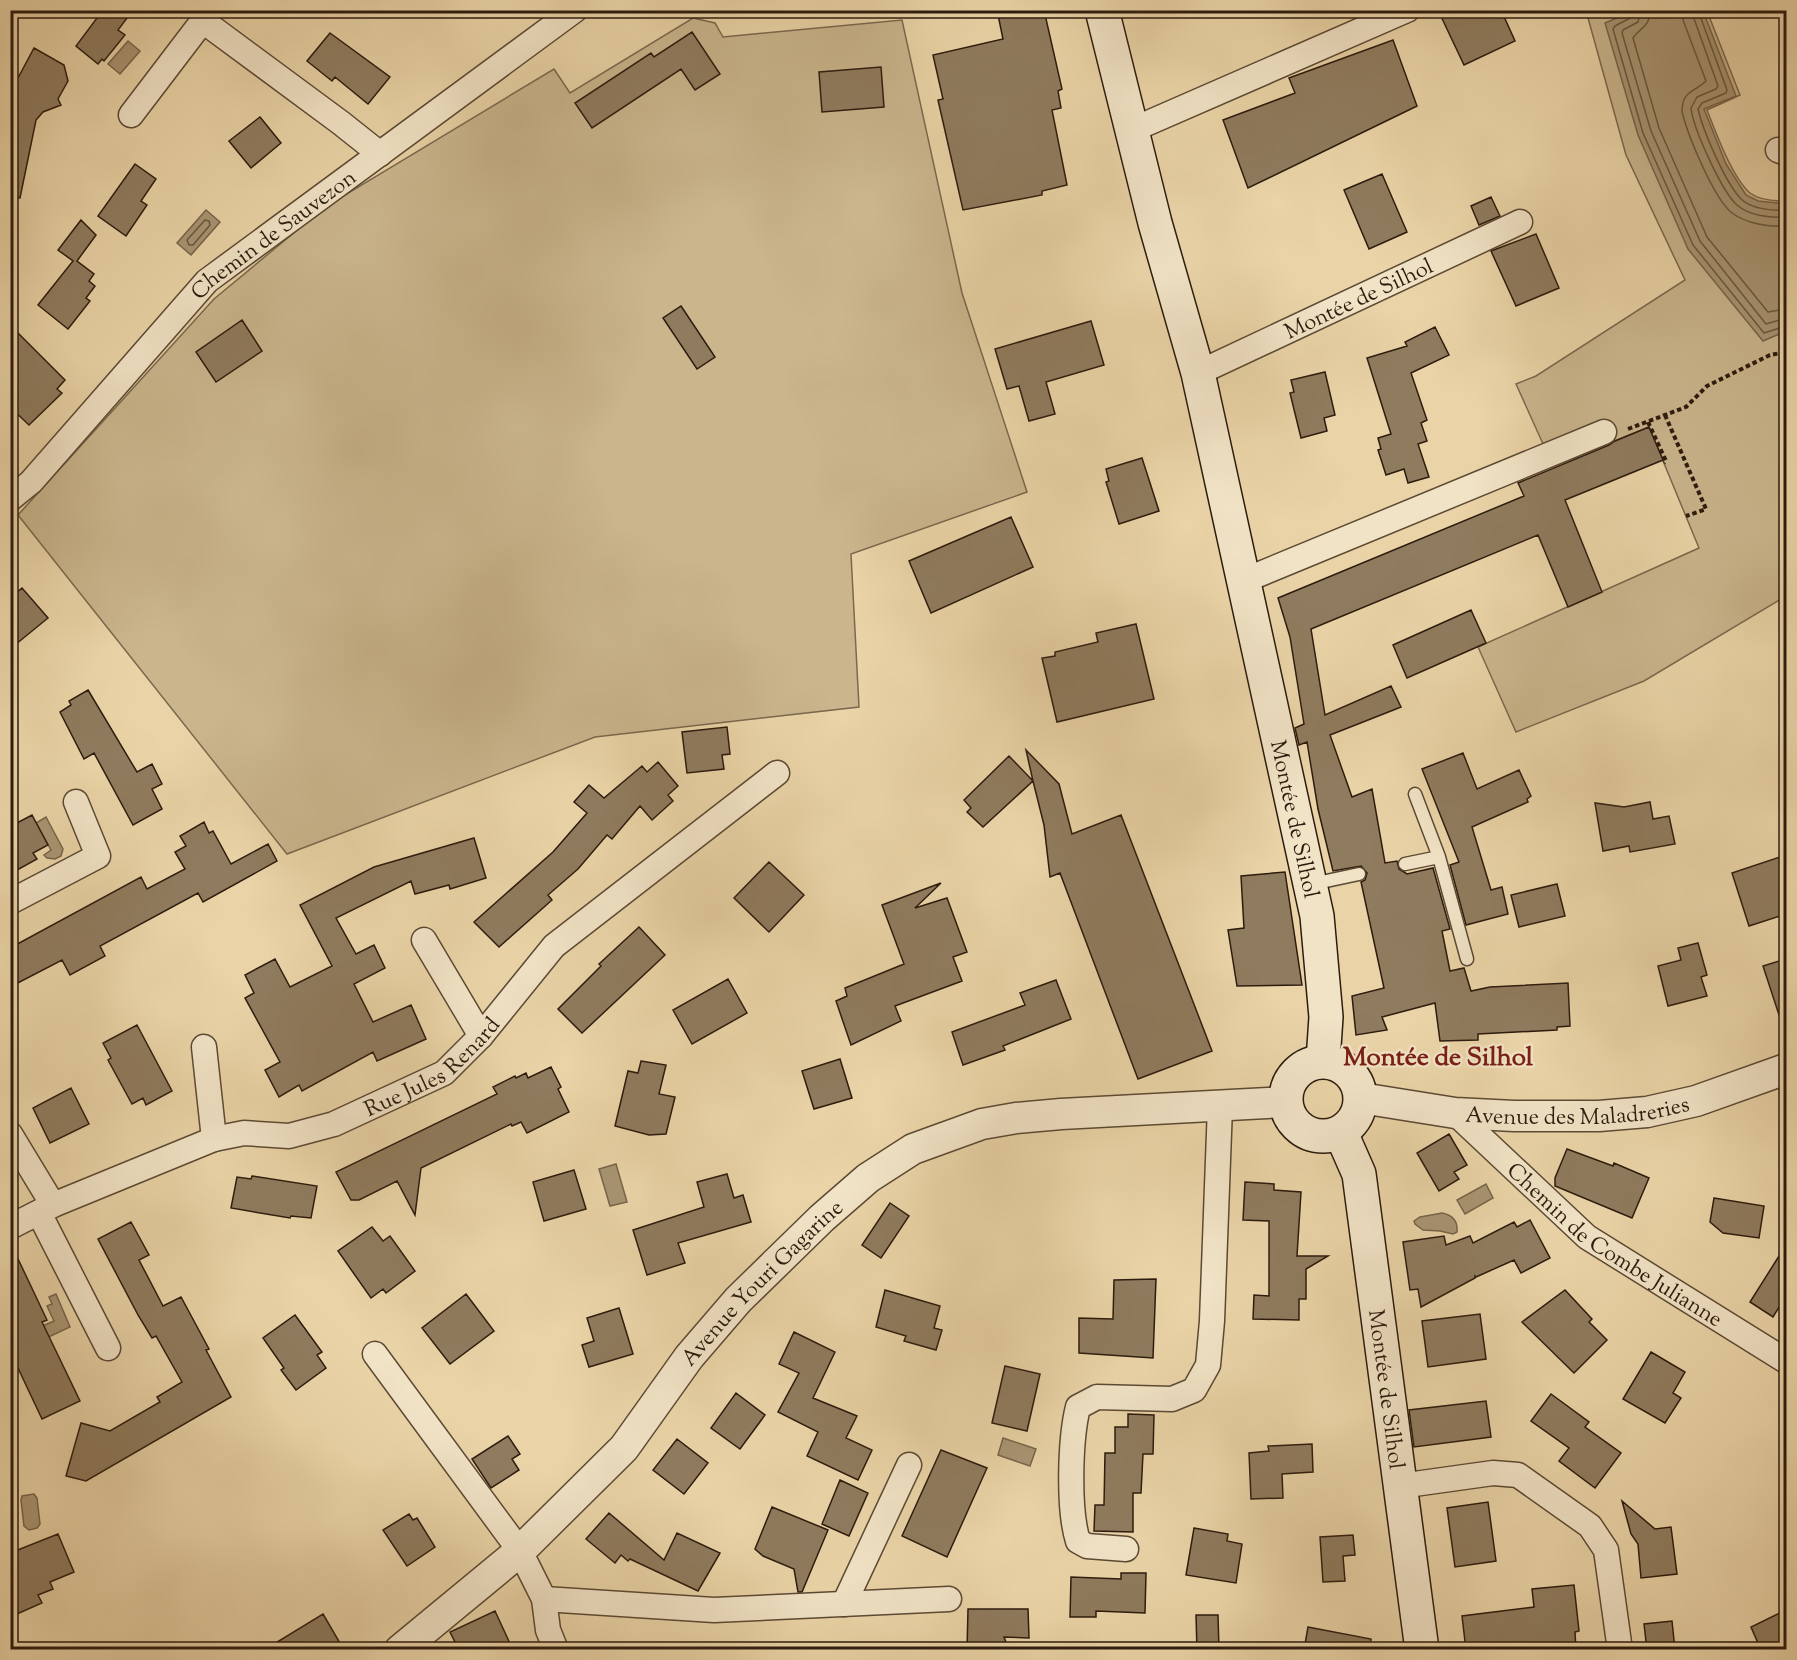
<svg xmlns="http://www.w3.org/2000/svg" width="1797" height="1660" font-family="'Sorts Mill Goudy',serif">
<rect width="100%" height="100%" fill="#ead4a7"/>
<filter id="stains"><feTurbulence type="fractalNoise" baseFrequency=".00333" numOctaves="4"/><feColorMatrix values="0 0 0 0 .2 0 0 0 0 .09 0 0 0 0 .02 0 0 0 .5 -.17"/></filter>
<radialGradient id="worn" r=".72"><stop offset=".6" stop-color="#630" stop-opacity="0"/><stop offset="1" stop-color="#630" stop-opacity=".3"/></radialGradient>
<!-- green -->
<path fill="#cab58d" stroke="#7b684e" stroke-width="1.5" d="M1602,11H1707L1740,95L1707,110C1716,133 1732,177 1750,193C1759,200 1776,201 1786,201V596L1644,681L1516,732L1478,647L1699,548L1649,427L1553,466L1516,384L1536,376L1685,280L1626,155L1588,18Z
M693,18L715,23L723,37L902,20L962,293L1027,492L851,554L859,707L595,737L287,854L18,515L214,299L325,207L554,69L570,93Z"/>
<!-- water -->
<path fill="#a99573" stroke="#77644b" stroke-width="1.5" d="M1633,11H1703L1736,96L1704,109L1726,164L1746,195L1758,201L1786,204V331L1763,341L1688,249L1638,135L1605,23Z
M128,41L140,51L120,74L108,64Z
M206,210L220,222L191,255L177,243Z
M46,817L63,849L61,856L55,859L47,858L44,855L51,850L36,823Z
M616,1164L627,1202L610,1206L599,1169Z
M1486,1184L1493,1198L1465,1214L1457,1200Z
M1442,1213C1453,1215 1458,1221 1457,1232L1453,1234L1440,1231L1423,1230L1415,1224L1414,1221L1420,1217Z
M56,1294L70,1327L36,1343L31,1331L54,1321L47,1306L52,1304L49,1297Z
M1003,1438L1036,1449L1030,1466L998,1455Z
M34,1494L37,1498L40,1524L37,1528L29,1530L24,1526L21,1500L22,1496Z"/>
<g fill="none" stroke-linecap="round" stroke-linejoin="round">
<!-- shore -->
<path stroke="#6a5840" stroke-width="1.5" d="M1634,10L1632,17L1615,26L1613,29L1643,133L1693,245L1764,333L1786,326
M1641,10L1638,22L1623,30L1622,33L1651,131L1700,241L1766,324L1786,318
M1650,10C1650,28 1640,27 1633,38L1659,128L1707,237L1768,312L1786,309
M1682,10L1683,20L1706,81C1694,93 1682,90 1682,112C1688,136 1714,199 1732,213C1747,224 1769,227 1786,226
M1691,10L1718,86L1716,89L1697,97L1691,108C1693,128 1722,192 1737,205C1749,216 1771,218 1786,217
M1698,10L1727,90L1726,93L1702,103L1698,109C1703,131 1725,182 1741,199C1751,209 1773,211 1786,210
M205,220L209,221L210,225L193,245H189L187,240Z"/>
</g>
<!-- building -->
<path fill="#8f7b5e" stroke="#2c1b0e" stroke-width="1.5" d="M103,10H133L118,30L125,35L104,61L102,59L98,64L76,46Z
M997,10H1044L1062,89L1058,91L1061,108L1052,110L1067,185L1042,191V195L963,210L938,100L943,99L933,55L1003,39Z
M1438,10H1501L1515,41L1464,65Z
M692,32L720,74L695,90L681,69L592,128L575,103L651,53L654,57Z
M330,33L390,77L368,104L335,77L332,81L307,61Z
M1393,40L1417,106L1248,188L1223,120L1295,93L1289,78Z
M34,48L64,65L68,81L58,99L61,105L43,112L36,120L20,198L10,197V93Z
M881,67L884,107L822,112L819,72Z
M260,117L281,143L251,168L229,141Z
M135,164L156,179L141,201L147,205L126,236L98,216Z
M1382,174L1407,232L1369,249L1344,190Z
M1491,197L1500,216L1479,225L1471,206Z
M81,220L96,235L77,261L94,274L89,281L95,286L86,298L90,301L68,329L38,305L73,261L58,250Z
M1536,234L1559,288L1516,306L1491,251Z
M681,306L715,357L697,369L663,318Z
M242,320L262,351L216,382L196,352Z
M1091,321L1104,365L1046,382L1055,414L1029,421L1019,386L1007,389L995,349Z
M10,325L65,380L57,389L62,393L29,425L10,407Z
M1435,327L1449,355L1411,373L1427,420L1421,423L1427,441L1418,444L1429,477L1408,483L1404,469L1386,475L1378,450L1381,449L1378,438L1391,434L1367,358L1407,346L1405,342Z
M1325,372L1335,415L1324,418L1327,431L1301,438L1290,393L1294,392L1291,380Z
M1649,427L1663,460L1565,500L1602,592L1568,607L1538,535L1311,629L1325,715L1391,686L1401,707L1330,735L1352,797L1372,789L1385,863L1397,861L1399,869L1407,874L1433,868L1450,929L1442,931L1450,971L1464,968L1471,991L1490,987L1568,983L1570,1026L1557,1027V1030L1478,1034V1040L1440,1041L1435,1003L1382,1017L1387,1030L1356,1035L1352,996L1384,988L1361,882L1365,880L1367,873L1361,866L1333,871L1318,809L1307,742L1299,745L1295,728L1304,724L1290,637L1278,598L1524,496L1518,483L1609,445L1615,441Z
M1142,458L1159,511L1119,524L1106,482L1109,481L1106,469Z
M1011,517L1033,567L931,613L909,561Z
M22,588L48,618L10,649V598Z
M1471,610L1486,643L1407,678L1393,645Z
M1136,624L1154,699L1057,722L1042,658L1055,656V652L1098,642L1096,633Z
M88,690L137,772L152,764L162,784L152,789L162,809L133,825L94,753L84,759L60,712L71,705L69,701Z
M727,727L730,754L722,755L724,769L687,773L682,732Z
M1026,750L1059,784L1072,834L1121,815L1212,1051L1138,1079L1060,873L1050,877L1044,825L1033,781L983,827L967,812L971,808L964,800L1009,756L1033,781Z
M1463,753L1477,789L1519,770L1531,796L1527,799L1528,802L1472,827L1491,890L1502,887L1508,914L1466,925L1450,865L1459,862L1422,769Z
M658,762L678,786L668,795L673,801L652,820L640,806L612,839L607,835L578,869L548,895L552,900L499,947L474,922L553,852L587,813L574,802L589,785L604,798L642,766L647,772Z
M1650,802L1653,819L1669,816L1675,844L1630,852L1629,846L1603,851L1595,803L1624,807Z
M10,811L17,823L32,815L48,845L33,853L37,859L10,874Z
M204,822L209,833L213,831L231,864L268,844L277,861L203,902L198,893L100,946L105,956L70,975L62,960L10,987V948L141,877L147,889L185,869L175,852L186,846L180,836Z
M474,838L486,878L450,889L449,885L415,894L411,881L336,918L356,954L374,945L385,968L354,984L373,1022L411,1005L426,1039L377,1061L373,1052L302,1091L299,1085L279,1097L265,1070L280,1062L245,998L254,993L245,975L275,959L290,987L332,966L300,905L374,867Z
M1786,855V914L1749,926L1732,873Z
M769,862L804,895L769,932L734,898Z
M1285,872L1302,985L1237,986L1228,930L1244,928L1241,876Z
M941,883L915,908L947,898L967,952L953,957L962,981L895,1006L901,1021L851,1045L836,1001L847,996L845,988L904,964L882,905Z
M1557,884L1565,916L1519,927L1511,895Z
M639,927L665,955L582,1033L558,1009L601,966L599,964Z
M1698,943L1707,975L1701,977L1707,996L1668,1006L1658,966L1681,960L1678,948Z
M1786,959V1023L1782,1024L1763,966Z
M728,979L747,1013L692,1044L673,1010Z
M1056,980L1071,1019L1003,1046L1005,1050L963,1065L952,1032L1025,1005L1020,993Z
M137,1025L172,1091L146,1105L143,1098L132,1104L108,1060L111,1058L103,1043Z
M840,1059L852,1098L814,1109L802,1071Z
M641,1061L666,1065L659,1094L675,1097L666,1134L649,1135L615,1126L628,1071L638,1073Z
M551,1067L561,1087L558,1089L569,1112L527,1133L521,1122L512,1126L511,1124L421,1168L415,1215L397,1181L359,1200H351L336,1172L497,1094L493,1087L515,1076L516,1078L526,1073L528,1078Z
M71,1088L89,1124L50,1143L33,1108Z
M1449,1134L1467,1165L1454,1172L1459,1179L1439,1191L1417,1153Z
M1567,1149L1613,1166L1614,1163L1649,1178L1632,1218L1555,1186V1178Z
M574,1170L586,1209L544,1221L533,1182Z
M727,1174L734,1198L743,1195L751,1222L678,1243L685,1263L647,1275L633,1230L704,1207L697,1182Z
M252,1176L317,1186L311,1218L291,1216L290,1218L231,1208L237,1177L251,1179Z
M1245,1182L1274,1184V1190L1301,1192L1297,1256H1328L1306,1269V1299H1299V1320L1253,1319L1254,1295L1269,1296V1221L1243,1220Z
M1714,1198L1764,1206L1759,1238L1723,1233L1710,1222Z
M890,1203L909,1216L881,1258L862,1245Z
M1530,1220L1550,1258L1521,1273L1514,1260L1476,1277L1475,1276V1278L1421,1307L1418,1289L1410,1290L1403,1242L1444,1236L1446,1245L1470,1236L1473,1243L1514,1222L1517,1227Z
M131,1222L149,1255L139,1260L163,1306L181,1297L209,1349L206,1350L231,1397L86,1481L66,1476L81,1423L110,1431L160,1402L157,1397L182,1382L156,1336L152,1338L138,1315L98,1239Z
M372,1227L383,1241L390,1236L415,1271L386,1293L383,1289L371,1298L338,1251Z
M10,1242L47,1320L42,1322L80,1401L42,1419L10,1351Z
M1786,1245V1296L1773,1317L1750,1302Z
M1156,1279L1153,1358L1079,1353V1318L1113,1319L1114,1280Z
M885,1290L940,1306L934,1328L942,1330L936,1350L904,1341L906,1336L876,1327Z
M1565,1290L1592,1319L1589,1322L1607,1340L1574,1373L1522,1322Z
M466,1294L494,1331L450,1364L422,1328Z
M619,1308L633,1354L589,1367L582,1345L594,1341L587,1318Z
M1480,1314L1486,1359L1428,1367L1422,1321Z
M295,1315L322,1352L317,1355L326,1368L296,1390L281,1370L284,1368L263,1338Z
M794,1332L835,1352L813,1398L857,1416L846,1438L872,1450L858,1480L807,1456L818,1432L778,1412L799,1373L779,1364Z
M1651,1352L1685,1372L1673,1393L1681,1398L1665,1423L1623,1399Z
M1005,1366L1040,1374L1027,1431L992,1423Z
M736,1393L765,1415L740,1449L711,1428Z
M1551,1394L1589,1422L1585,1427L1621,1453L1595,1488L1559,1461L1569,1448L1531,1421Z
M1486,1401L1491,1437L1414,1447L1409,1410Z
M1128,1414L1154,1415L1153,1454H1143L1141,1493H1133V1532L1094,1531L1095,1505H1104L1105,1453H1115V1427H1128Z
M508,1436L520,1454L512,1459L519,1470L491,1488L472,1459Z
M677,1439L708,1463L684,1494L653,1470Z
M1312,1444L1313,1472L1282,1474L1283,1498L1251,1499L1249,1453L1269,1451L1268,1446Z
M941,1450L987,1468L947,1557L902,1536Z
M840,1480L868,1493L849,1536L822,1524Z
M1622,1501L1655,1529L1671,1527L1677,1574L1641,1578L1638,1544L1631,1534Z
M1488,1502L1496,1561L1455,1567L1447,1508Z
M772,1507L828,1530L802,1592H798L794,1569L763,1556L755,1549Z
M609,1513L664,1560L677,1533L720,1553L698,1591L630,1559L628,1561L621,1555L615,1563L586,1539Z
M409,1514L413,1520L417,1518L435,1547L407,1566L383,1530Z
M1194,1528L1228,1534L1227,1541L1242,1544L1236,1583L1186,1575Z
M58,1534L74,1572L50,1582L53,1589L38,1595L42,1603L10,1617V1553Z
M1353,1535L1355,1555L1343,1556L1345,1581L1323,1582L1320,1537Z
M1121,1573H1146L1145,1613L1096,1611V1617H1070L1071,1577L1121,1579Z
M1574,1585L1579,1631L1575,1632L1576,1650H1466L1462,1616L1534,1607L1532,1589Z
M968,1609H1028L1029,1638L1004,1637L1009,1650H967Z
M1786,1610V1650H1761L1751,1627Z
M495,1611L513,1650H459L450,1632Z
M323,1614L344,1650H264Z
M1196,1615H1218L1219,1650H1197Z
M1672,1621L1675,1650H1647L1644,1624Z
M1308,1627L1371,1639L1370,1650H1304Z"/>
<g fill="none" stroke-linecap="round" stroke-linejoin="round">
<!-- service casing -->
<g stroke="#5c4934" stroke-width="15">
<path id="service" d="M1415,794L1439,857L1467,959
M1405,864L1439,857
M1312,884L1359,874"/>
</g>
<!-- minor casing -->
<g stroke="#5c4934" stroke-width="27">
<g id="minor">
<path d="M203,21L341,123L380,154"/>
<path d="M131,115L211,10"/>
<path d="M1132,130L1407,10"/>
<path d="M1778,150L1786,153"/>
<path id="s1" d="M1198,373L1520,222"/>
<path id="s2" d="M10,499L31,482L207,281L575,10"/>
<path d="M1243,581L1604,432"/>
<path d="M10,902L98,856L76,802"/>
<path d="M424,940L481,1036"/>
<path d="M204,1047L214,1139"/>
<path id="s3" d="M1455,1113L1587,1237L1786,1361"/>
<path d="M10,1134L53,1205"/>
<path d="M39,1213L108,1348"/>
<path id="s4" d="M10,1227L53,1205L214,1139L244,1133L289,1136L334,1124L444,1073L481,1036L554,946L777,773"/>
<path d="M375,1354L520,1551L544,1599L548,1630L556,1650"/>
<path d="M1400,1486L1493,1473L1518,1475L1590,1526L1606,1550L1620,1650"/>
<path d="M1126,1549L1087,1546L1078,1541C1068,1510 1070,1439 1078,1407L1097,1397L1172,1399L1194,1390L1208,1365L1212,1321L1220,1106"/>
<path d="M544,1599L714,1610L949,1599"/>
<path d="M844,1604L909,1465"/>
</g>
</g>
<!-- tertiary casing -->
<g stroke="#5c4934" stroke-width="33">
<g id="tertiary">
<path id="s5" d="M1361,1098L1455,1113L1514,1116H1599L1647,1112L1696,1101L1786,1069"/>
<path id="s6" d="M400,1650L520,1551L624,1448L689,1357L738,1300L822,1218L868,1178L913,1149L982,1124L1016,1118L1061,1114L1285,1102"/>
</g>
</g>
<!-- secondary casing -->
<g stroke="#2c1b0e" stroke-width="36">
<g id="secondary">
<path id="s7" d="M1102,10L1155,223L1198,373L1317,916L1326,1017L1323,1061"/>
<circle cx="1323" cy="1099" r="37"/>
<path id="s8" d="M1341,1133L1359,1174L1422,1650"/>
</g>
</g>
<!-- path -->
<path stroke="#2c1b0e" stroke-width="4" stroke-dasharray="4.5 3" stroke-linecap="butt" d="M1665,415L1706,509L1686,516
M1648,422L1666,461L1664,463
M1628,429L1686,407L1707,386L1770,355L1786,352"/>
<!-- service -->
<use href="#service" stroke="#f1e3c6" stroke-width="12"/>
<!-- minor -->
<use href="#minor" stroke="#f1e3c6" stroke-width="24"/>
<!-- tertiary -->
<use href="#tertiary" stroke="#f1e3c6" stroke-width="30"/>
<!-- secondary -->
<use href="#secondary" stroke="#f1e3c6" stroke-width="33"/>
</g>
<g text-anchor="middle" stroke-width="4.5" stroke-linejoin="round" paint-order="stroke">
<!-- street labels -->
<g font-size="22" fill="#2c1b0e" stroke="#f1e3c6">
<text dy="8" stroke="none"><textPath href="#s2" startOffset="375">Chemin de Sauvezon</textPath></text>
<text dy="8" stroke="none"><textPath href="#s1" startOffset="177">Montée de Silhol</textPath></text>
<text dy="8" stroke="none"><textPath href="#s7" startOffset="832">Montée de Silhol</textPath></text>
<text dy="8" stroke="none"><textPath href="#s4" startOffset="459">Rue Jules Renard</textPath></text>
<text dy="8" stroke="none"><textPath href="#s5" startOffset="218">Avenue des Maladreries</textPath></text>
<text dy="8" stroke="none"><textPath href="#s3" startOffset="208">Chemin de Combe Julianne</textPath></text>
<text dy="8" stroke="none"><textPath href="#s6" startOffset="518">Avenue Youri Gagarine</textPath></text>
<text dy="8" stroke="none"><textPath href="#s8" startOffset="262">Montée de Silhol</textPath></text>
</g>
<!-- quarter labels -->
<g font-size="26" font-weight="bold" fill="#7a1f14" stroke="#f1e3c6">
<text x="1438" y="1065">Montée de Silhol</text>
</g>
</g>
<!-- margin -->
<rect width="1797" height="1660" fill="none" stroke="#ead4a7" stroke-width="36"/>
<rect x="12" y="12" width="1773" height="1636" fill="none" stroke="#2c1b0e" stroke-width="3"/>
<rect x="18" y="18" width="1761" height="1624" fill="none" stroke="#2c1b0e" stroke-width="1.5"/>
<rect width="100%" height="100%" filter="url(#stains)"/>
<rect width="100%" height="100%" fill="url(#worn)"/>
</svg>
